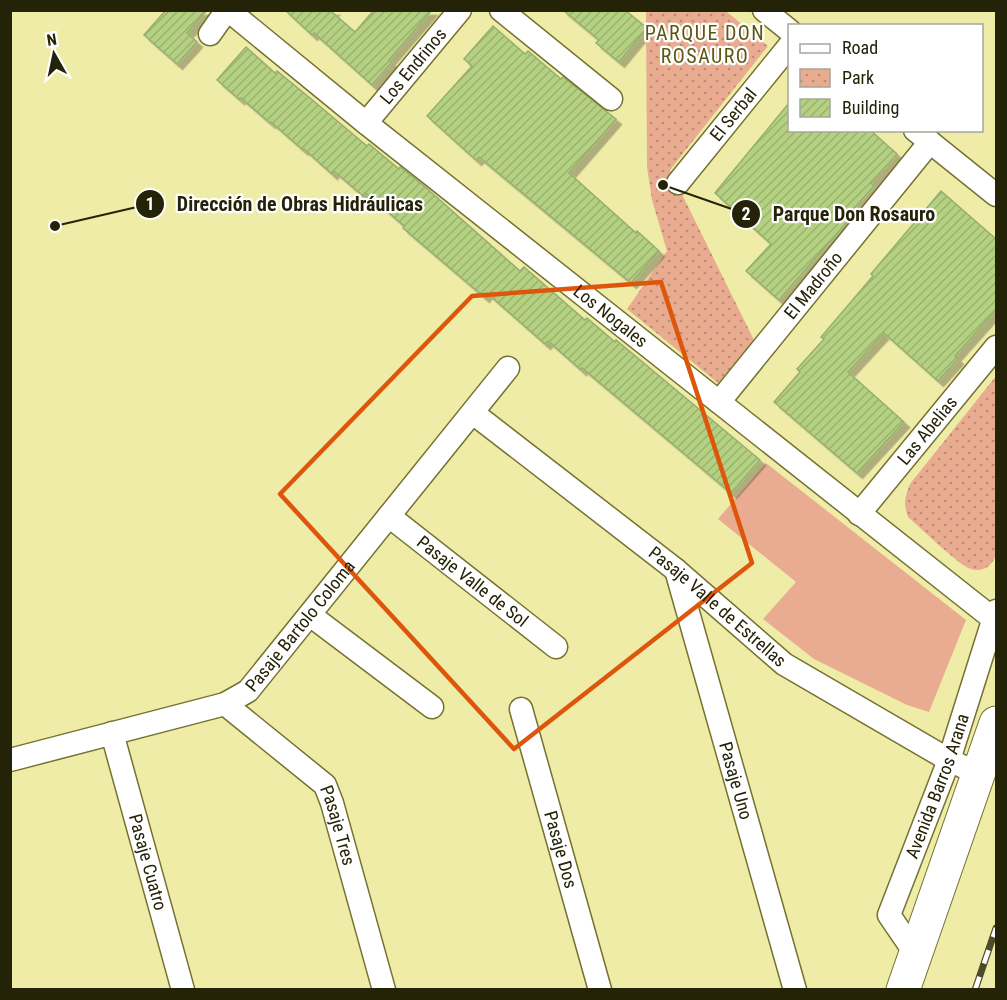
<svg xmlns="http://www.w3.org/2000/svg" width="1007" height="1000" font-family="'Roboto Condensed',sans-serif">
<defs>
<pattern id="park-dots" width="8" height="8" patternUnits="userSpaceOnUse" patternTransform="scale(1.5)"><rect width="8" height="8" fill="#e9ac90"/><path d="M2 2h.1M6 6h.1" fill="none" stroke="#bd8c74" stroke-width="1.8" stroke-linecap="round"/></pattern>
<pattern id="building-hatch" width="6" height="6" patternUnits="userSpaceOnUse" patternTransform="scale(1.5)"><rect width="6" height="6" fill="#b3d181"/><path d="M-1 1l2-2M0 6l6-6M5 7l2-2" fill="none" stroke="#9ab36e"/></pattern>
<filter id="shadow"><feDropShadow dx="5.5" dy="5.5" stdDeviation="0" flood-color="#0004"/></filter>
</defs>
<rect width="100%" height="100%" fill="#efeca8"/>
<!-- grass -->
<path fill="#e9ac90" d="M766,463L966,620L929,712L907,705L814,659L763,619L796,582L718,519Z"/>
<!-- park -->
<path fill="url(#park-dots)" d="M646,11H726L768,46L670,170L754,340L718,383L627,309L667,251L652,200L647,167Z
M996,376V554C993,565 984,573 971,569C959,566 920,527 908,517C903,503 905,497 910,484Z"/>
<!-- building -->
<path fill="url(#building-hatch)" stroke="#97ae71" stroke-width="1.5" filter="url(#shadow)" d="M166,10H207L187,33L197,42L177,64L144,35Z
M285,10H334L332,12L355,32L374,10H432L389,60L392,62L372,85L314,33L312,35Z
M563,10H625L647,28L619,62L596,43L599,40Z
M493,26L525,54L528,51L561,79L563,77L616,119L569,173L636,233L637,231L659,251L631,283L479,157L476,160L427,116L472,66L464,59Z
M246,47L275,73L277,71L310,98L367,146L369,144L399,169L400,167L424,186L520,271L524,267L585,320L587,318L615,342L616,340L760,460L731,493L582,368L581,370L548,341L545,344L487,293L484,297L403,228L404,226L366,193L363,196L334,171L332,174L304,149L303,150L271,122L270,123L241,98L239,99L217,80Z
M789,103V130H870L897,154L871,183L874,186L850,213L853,215L779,300L746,271L771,244L715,193Z
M941,191L996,239V310L955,356L958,359L938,381L884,333L848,372L904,422L857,473L774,402L800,372L797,369L824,339L821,337L873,276L871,274Z"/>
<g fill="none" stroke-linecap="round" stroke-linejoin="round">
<!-- street casing -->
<g stroke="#75712f" stroke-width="25">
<g id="street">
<path id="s1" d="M228,10L366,123L996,621"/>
<path d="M501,10L611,99"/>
<path d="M764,10L790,31"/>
<path d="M210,34L227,10"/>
<path id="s2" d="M366,123L460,10"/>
<path d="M915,130L996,195"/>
<path id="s3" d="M678,183L790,45"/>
<path id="s4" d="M719,402L930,142"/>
<path id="s5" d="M473,413L676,570L784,664L949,760L979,774"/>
<path id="s6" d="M859,514L996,347"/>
<path id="s7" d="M389,516L556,647"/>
<path id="s8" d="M676,570L795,990"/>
<path d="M310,615L432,707"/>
<path id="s9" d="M225,704L325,785L332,803L384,990"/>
<path id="s10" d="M521,709L600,990"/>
<path id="s11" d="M112,733L183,990"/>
<path id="s12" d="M10,760L225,704L248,691L508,368"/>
<path id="s13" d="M915,953L889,915L949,760L996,611"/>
</g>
</g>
<!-- secondary casing -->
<g stroke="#75712f" stroke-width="35">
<path id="secondary" d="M903,990L996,723"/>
</g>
<!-- street -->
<use href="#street" stroke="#fff" stroke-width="22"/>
<!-- secondary -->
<use href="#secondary" stroke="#fff" stroke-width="33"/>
<!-- rail casing -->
<g stroke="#4e4c28" stroke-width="7">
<path id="rail" d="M975,990L996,928"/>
</g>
<!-- rail -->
<use href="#rail" stroke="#fff" stroke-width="4.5" stroke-dasharray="14" stroke-linecap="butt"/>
</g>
<!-- marked area -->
<path fill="none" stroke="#de560c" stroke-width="4.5" stroke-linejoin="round" d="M661,282L752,563L514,749L280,494L472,296Z"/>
<g text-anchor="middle" stroke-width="4.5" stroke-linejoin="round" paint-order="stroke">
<!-- street labels -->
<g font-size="18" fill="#242207" stroke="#fff">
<text dy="6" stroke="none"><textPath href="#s2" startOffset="74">Los Endrinos</textPath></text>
<text dy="6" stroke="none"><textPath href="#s3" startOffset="88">El Serbal</textPath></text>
<text dy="6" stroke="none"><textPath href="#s4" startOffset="150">El Madroño</textPath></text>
<text dy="6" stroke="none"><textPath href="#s1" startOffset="490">Los Nogales</textPath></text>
<text dy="6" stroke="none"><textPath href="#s6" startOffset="108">Las Abelias</textPath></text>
<text dy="6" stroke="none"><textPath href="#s7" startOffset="106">Pasaje Valle de Sol</textPath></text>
<text dy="6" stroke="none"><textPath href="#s5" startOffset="312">Pasaje Valle de Estrellas</textPath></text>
<text dy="6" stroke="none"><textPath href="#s12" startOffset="332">Pasaje Bartolo Coloma</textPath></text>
<text dy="6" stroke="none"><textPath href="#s8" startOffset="219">Pasaje Uno</textPath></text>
<text dy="6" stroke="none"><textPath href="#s13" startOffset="184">Avenida Barros Arana</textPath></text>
<text dy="6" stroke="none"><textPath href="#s9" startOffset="171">Pasaje Tres</textPath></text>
<text dy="6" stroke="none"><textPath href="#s10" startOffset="146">Pasaje Dos</textPath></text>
<text dy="6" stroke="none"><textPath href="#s11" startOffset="134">Pasaje Cuatro</textPath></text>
</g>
<!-- neighbourhood labels -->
<g font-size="20" letter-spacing="1.5" fill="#5c5813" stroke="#fff">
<text x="705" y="40">PARQUE DON<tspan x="705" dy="23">ROSAURO</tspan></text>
</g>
</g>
<!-- callouts -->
<path fill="none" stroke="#242207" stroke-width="2" d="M55 226L150 204M663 185L746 214"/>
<g fill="#242207" stroke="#fff" stroke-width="2">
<circle cx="55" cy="226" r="6"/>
<circle cx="663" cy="185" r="6"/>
<circle cx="150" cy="204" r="15"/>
<circle cx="746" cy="214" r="15"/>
</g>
<g font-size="18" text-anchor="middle" font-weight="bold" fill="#fff">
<text x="150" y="210">1</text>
<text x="746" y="220">2</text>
</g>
<g font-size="20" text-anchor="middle" font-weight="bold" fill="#242207" stroke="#fff" stroke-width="4.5" stroke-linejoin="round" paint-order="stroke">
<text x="300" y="211">Dirección de Obras Hidráulicas</text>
<text x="854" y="221">Parque Don Rosauro</text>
</g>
<!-- border -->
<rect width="1007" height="1000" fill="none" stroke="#242207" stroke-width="24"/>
<!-- legend -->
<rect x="788" y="24" width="195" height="108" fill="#ffffff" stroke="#a7a79c" stroke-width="1.5"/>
<rect x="800" y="44" width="30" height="9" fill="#ffffff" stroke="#a7a79c" stroke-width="1.5"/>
<text x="842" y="54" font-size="18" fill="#242207">Road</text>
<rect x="800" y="69" width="30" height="18" fill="url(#park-dots)" stroke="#a7a79c" stroke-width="1.5"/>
<text x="842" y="84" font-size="18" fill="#242207">Park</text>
<rect x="800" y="99" width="30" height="18" fill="url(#building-hatch)" stroke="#a7a79c" stroke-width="1.5"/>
<text x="842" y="114" font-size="18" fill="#242207">Building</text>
<!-- north arrow -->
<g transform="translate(54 54) rotate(351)" stroke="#ffffff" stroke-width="4.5" paint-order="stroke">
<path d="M0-4.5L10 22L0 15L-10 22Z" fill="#242207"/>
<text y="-9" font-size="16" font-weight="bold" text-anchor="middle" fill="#242207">N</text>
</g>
</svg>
